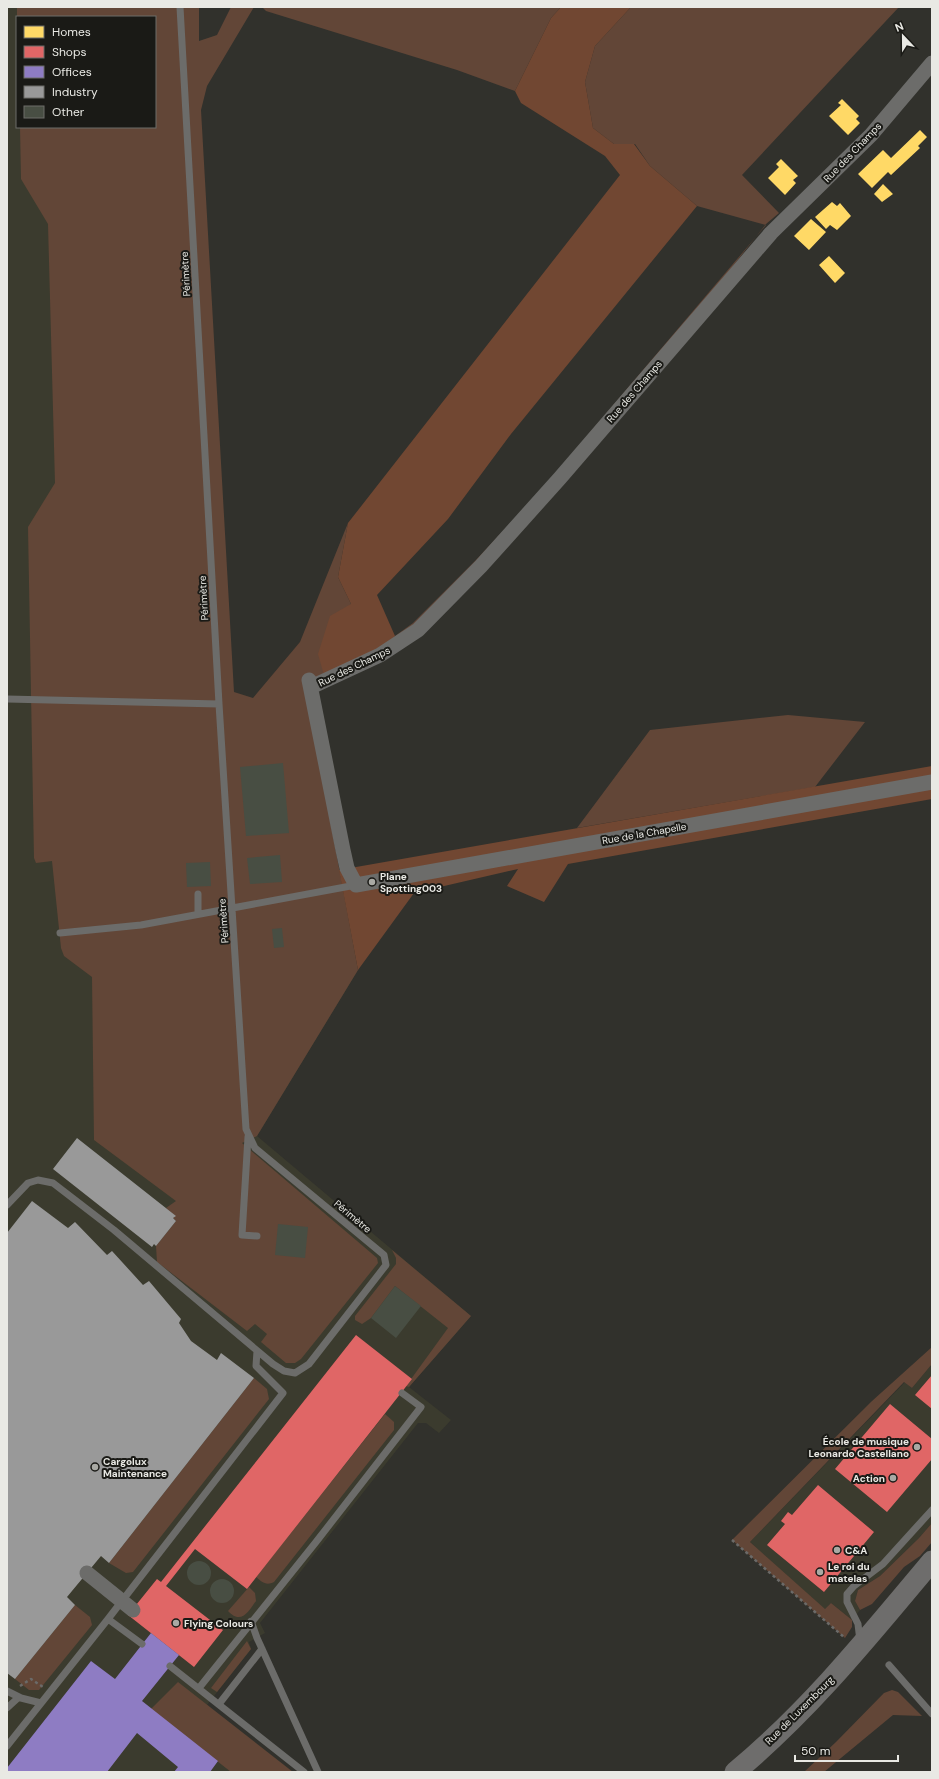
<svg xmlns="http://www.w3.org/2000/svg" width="939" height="1779" font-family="'DM Sans',sans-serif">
<rect width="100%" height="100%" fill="#31312c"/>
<!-- built -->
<path fill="#3b3b2e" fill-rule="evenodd" d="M7,7H190L228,704L358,970L257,1136L471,1316L409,1387L451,1420L439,1433L426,1423H418L260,1623L265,1633L249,1642L251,1649L203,1710L282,1772H7ZM17,17H155V127H17Z
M932,1364V1523L919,1538L880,1576L858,1590L855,1601L860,1610L852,1620L831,1603L825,1610L750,1542L905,1382L912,1388Z"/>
<!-- green -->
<path fill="#624637" d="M17,7H199V41L217,35L231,7H254L207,86L201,110L234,692L253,698L300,642L348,523L338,577L351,604L325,680L308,701L358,970L257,1136L242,1143L377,1258L378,1263L301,1359L295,1363H286L261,1342L267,1334L255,1324L247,1331L157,1262L156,1246L176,1221L173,1218L175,1216L166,1208L176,1201L94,1140L92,977L64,956L61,948L52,861L36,863L34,858L28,527L55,483L48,224L21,179L20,127H155V17H17Z
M262,7H561L551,18L515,91L457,70L266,11Z
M631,7H899L742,175L779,213L766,224L707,299L583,446L416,627L388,645L395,636L413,623L475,561L542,489L766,225L697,206L650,166L635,144H614L593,128L585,82L595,46Z
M788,715L865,722L815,787L577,828L650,730Z
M392,1250L471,1316L409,1387L406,1386L448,1328L395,1286L371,1318L362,1324L355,1320V1316L396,1264V1258Z
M932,1347V1364L912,1388L904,1382L750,1542L825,1609L831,1603L852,1620V1627L845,1638L732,1540L872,1401Z
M254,1378L267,1389L269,1399L133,1572L126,1573L109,1563Z
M385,1414L394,1422V1430L274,1582C266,1586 262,1582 256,1577Z
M932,1523V1542L920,1556L904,1567L872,1604L860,1610L855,1601L858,1590L880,1576L919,1538Z
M249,1587L255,1593L256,1601C248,1612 241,1625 228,1611Z
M75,1605L90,1617L92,1625L39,1690H29L15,1679Z
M247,1641L251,1649L217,1692L211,1688Z
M178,1682L293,1772H231L151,1709Z
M892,1690L898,1692L922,1716L893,1715L824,1772H804L836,1742L884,1693Z"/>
<!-- forest -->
<path fill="#714732" d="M561,7H631L595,46L585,82L593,128L614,144H634L650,166L697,206L511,434L448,519L377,595L395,636L388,645L324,675L318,654L330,616L351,604L338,577L348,523L620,175L605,156L521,103L515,91L551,18Z
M932,766V799L568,864L544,902L507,886L518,869L414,893L358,970L339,870Z"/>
<!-- homes -->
<path fill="#ffd966" d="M842,99L859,116L856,119L860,123L848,135L829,116L841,105L838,103Z
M920,130L927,137L918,146L920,148L891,175L888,172L872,188L858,174L883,150L891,158Z
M781,159L798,176L793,180L796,183L785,195L768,178L779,167L776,164Z
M883,184L893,194L882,202L874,194Z
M832,202L837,206L840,203L851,216L837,230L830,225L826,229L815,217Z
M811,219L826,232L809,250L794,236Z
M829,256L845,273L835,283L819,265Z"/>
<!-- shops -->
<path fill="#e06666" d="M356,1335L412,1379L247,1589L195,1549L166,1586L223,1630L194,1667L128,1615L157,1579L161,1582Z
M932,1375V1409L915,1395Z
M890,1404L932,1439V1459L887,1512L835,1469Z
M818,1485L874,1532L824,1592L767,1545L785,1524L781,1521L788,1512L792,1515Z"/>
<!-- offices -->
<path fill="#8e7cc3" d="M151,1633L179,1655L142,1701L218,1761L210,1772H174L178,1767L137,1733L107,1772H7V1768L91,1661L115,1679Z"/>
<!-- industry -->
<path fill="#999" d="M77,1138L176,1216L173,1218L176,1221L156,1246L154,1244L152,1247L53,1169Z
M32,1201L68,1228L75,1222L107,1255L112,1251L143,1285L149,1281L181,1319L179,1323L191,1341L217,1360L221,1353L254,1378L109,1563L101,1556L67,1597L75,1605L15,1679L7,1673V1233Z"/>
<!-- building -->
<path fill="#484e43" d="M283,763L289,833L246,836L240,767Z
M280,855L282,882L250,884L247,858Z
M210,862L211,886L187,887L186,863Z
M282,928L284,947L274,948L272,929Z
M278,1224L308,1227L305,1258L275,1255Z
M395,1286L421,1306L396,1338L371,1318Z
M187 1573a12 12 0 1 1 24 0a12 12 0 1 1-24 0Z
M210 1591a12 12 0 1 1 24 0a12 12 0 1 1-24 0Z"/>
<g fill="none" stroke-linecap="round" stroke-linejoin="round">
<!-- path -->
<path stroke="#6b6a68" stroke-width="2.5" stroke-dasharray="3 3" stroke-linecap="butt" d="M732,1540L845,1638
M20,1686L31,1679L43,1687"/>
<!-- lane -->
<path stroke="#6c6c6a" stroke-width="7" d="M7,699L219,704
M198,914V894
M60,933L141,925L356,885
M248,1137L242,1235L257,1236
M7,1205L28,1183L38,1180L53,1183L114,1230L273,1364L284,1371L295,1373L309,1364L386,1265L384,1255L255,1148L246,1129L219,704L180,7
M251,1621L257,1638L318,1772
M860,1641L858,1624L847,1602V1594L854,1586L883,1564L932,1510
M142,1644L108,1619L283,1393L256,1366L257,1351
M889,1665L932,1714
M170,1666L304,1772
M199,1688L316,1542L421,1407L402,1393
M7,1691L21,1698L41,1703
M219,1704L262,1649
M7,1708L19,1697
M7,1746L108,1619"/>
<!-- street -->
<path stroke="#6c6c6a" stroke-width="15" d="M309,680L343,850L347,868L356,885L932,782
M311,687L380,655L418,630L481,566L560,478L771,233L871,135L932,63"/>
<!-- secondary -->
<path stroke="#6e6d6c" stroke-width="21" d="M735,1772C809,1711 870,1635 932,1561"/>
<!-- street-bridge -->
<path stroke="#6c6c6a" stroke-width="15" d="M87,1573L133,1610"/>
</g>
<!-- markers -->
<g fill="#a9a9a4" stroke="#1a1a16" stroke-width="1.5">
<circle cx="372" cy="882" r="4"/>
<circle cx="917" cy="1447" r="4"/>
<circle cx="95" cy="1467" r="4"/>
<circle cx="893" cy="1478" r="4"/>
<circle cx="837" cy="1550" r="4"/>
<circle cx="820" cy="1572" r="4"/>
<circle cx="176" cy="1623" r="4"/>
</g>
<g text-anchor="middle" stroke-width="4" stroke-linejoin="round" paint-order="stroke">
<!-- street labels -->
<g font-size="10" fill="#e9e9e4" stroke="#1a1a16">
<text transform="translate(852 152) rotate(-46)" y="4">Rue des Champs</text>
<text transform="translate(185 274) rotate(-93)" y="4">Périmètre</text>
<text transform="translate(634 391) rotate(-49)" y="4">Rue des Champs</text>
<text transform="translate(203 598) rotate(-93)" y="4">Périmètre</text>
<text transform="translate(354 666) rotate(-26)" y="4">Rue des Champs</text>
<text transform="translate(644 833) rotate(-10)" y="4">Rue de la Chapelle</text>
<text transform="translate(223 921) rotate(-94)" y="4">Périmètre</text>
<text transform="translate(353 1216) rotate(40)" y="4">Périmètre</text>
<text transform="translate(799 1710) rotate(-45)" y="4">Rue de Luxembourg</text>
</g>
<!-- poi labels -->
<g font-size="10" font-weight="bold" fill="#e9e9e4" stroke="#1a1a16" text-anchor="start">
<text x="380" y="880">Plane<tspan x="380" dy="12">Spotting003</tspan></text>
<text x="909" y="1445" text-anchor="end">École de musique<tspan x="909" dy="12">Leonardo Castellano</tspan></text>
<text x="103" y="1465">Cargolux<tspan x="103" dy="12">Maintenance</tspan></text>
<text x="885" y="1482" text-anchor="end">Action</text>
<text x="845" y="1554">C&amp;A</text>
<text x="828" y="1570">Le roi du<tspan x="828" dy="12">matelas</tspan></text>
<text x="184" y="1627">Flying Colours</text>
</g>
</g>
<!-- border -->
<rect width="939" height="1779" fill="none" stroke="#e9e9e4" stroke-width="16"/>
<!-- legend -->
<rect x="16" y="16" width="140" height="112" fill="#1a1a16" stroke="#6d6d68"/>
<rect x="24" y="26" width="20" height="12" fill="#ffd966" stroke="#6d6d68"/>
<text x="52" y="36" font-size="12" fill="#e9e9e4">Homes</text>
<rect x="24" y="46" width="20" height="12" fill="#e06666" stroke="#6d6d68"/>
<text x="52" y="56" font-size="12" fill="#e9e9e4">Shops</text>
<rect x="24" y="66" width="20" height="12" fill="#8e7cc3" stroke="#6d6d68"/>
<text x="52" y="76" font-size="12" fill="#e9e9e4">Offices</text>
<rect x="24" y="86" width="20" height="12" fill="#999999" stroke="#6d6d68"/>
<text x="52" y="96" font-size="12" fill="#e9e9e4">Industry</text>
<rect x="24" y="106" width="20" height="12" fill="#484e43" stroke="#6d6d68"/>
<text x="52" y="116" font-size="12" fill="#e9e9e4">Other</text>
<!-- north arrow -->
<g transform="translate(903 36) rotate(338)" stroke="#1a1a16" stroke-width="3" paint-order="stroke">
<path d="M0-3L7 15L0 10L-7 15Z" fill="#e9e9e4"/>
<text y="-6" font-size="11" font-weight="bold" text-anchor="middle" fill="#e9e9e4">N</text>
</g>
<!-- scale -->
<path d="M795 1755v6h103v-6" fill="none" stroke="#e9e9e4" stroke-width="2"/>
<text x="801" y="1755" font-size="12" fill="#e9e9e4" stroke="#1a1a16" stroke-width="3" paint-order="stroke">50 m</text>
</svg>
